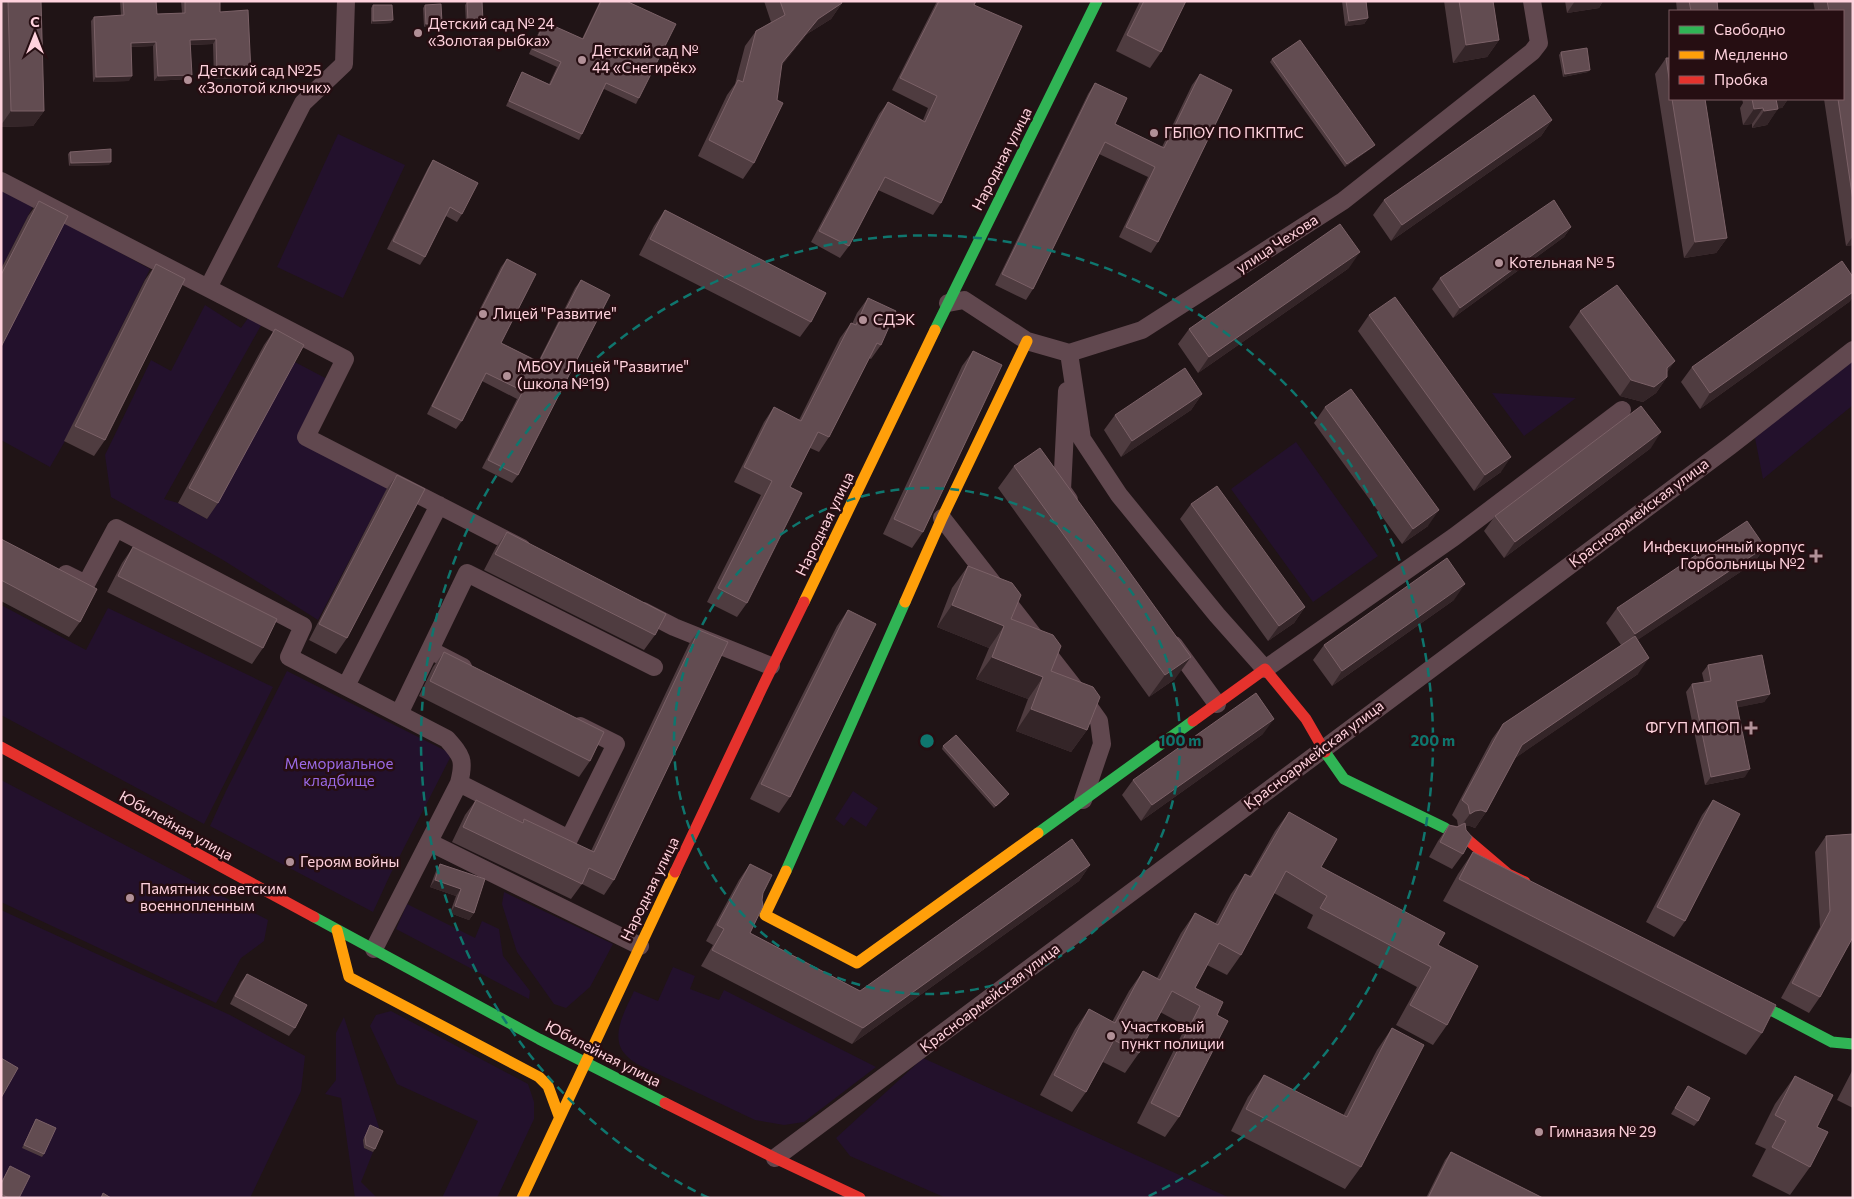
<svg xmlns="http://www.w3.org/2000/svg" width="1854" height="1199" font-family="Commissioner,sans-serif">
<rect width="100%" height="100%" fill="#201416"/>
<!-- green -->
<path fill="#23112c" d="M338,134L405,165L343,298L277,267Z
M1,188L33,206L1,269Z
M64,222L150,269L65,441L50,467L1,440V341Z
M205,305L241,328L251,314L264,320L164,499L178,503L207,519L293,361L329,380L300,439L389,485L318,620L223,560L111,497L105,455L151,360L171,371Z
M1853,357V405L1763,479L1755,438Z
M1492,393L1576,398L1524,436Z
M1296,442L1378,556L1313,602L1231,489Z
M1,605L86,650L108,608L273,687L204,824L1,715Z
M287,671L452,754L390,875L373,912L210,826L226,791Z
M1,780L268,920L264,941L241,958L216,1003L1,902Z
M853,791L878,808L866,827L851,817L844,826L835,819Z
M504,892L613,944L590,987L566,1008L554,1004L517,952L502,904Z
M407,904L475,938L482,921L499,929L503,956L530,991L529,999L396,929Z
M1,910L230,1015L305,1056L301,1091L250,1198H1Z
M673,967L695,976L690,989L719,1000L724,990L876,1067L804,1122L784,1125L755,1120L637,1064C633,1061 628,1058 625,1054C609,1036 626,1009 634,991L658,1001Z
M391,1011L528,1084L534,1102V1119L497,1198H442L478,1121L397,1084L370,1026L376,1015Z
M344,1017L381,1134L364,1148L373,1152L361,1182L377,1198H355L341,1098L325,1094L336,1080V1033Z
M923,1058L1230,1198H946L850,1156L836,1138Z"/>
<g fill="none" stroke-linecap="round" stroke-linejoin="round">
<!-- street -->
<path stroke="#61484f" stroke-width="18" d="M1,181L345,359L306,437L522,548
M208,288L303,103L344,64L346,1
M948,303L964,300L1027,341L1069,353L1142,330L1343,201L1532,52L1539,43L1532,1
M1069,353L1082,439L1119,495L1217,615L1265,669L1454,537L1622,410
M1067,391L1062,490L1069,500
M942,518L1084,700L1099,721L1102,744L1083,800
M66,574L86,584L116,528L303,626L289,657L447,739C462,756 465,760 459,783L374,949
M643,611L674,627L771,666
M1174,645L1217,704
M430,650L463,667
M346,686L439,505
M399,714L467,573L654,667
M459,783L569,839L616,744L580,726
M429,842L640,946
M775,1158L1730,446L1853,350"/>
<!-- fast -->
<path stroke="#30b455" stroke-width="11" d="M935,330L1097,1
M1325,752L1344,779L1445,828
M1038,833L1193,721
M786,871L905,602
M314,917L539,1039L665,1103
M1742,995L1832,1042L1853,1044"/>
<!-- slow -->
<path stroke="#ff9f0a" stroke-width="11" d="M804,602L935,330
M905,602L942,518L1027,341
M786,871L765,915L857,963L1038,833
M337,930L349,977L539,1077L548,1086L559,1116
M522,1198L675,872"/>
<!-- jam -->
<path stroke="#e5322d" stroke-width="11" d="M1193,721L1265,669L1306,719L1325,752
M1,747L314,917
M1468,840L1508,874L1525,882
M675,872L762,688L804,602
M665,1103L775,1158L860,1198"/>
</g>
<!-- wall -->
<path fill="#4f3c40" d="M1,1H41L44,111L33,126L1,127Z
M120,1H156L157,14L182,13L181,1H220V12L251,73L247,78L214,79L213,44L190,45L192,75L188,79L154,81L153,46L131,47L129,81L93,82L91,21L94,17L121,16Z
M600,1H626L639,98L636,104L604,89L582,134L579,140L506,106L519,78L522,72L549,84L557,67L529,54L541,27L545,22L582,39Z
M764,1H841L842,3L831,19L807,34L781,66L754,163L743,179L698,156L727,95L735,84L745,46L756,31L771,22Z
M937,1H976L974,5L941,203L933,215L878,190L849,246L840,258L811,242L879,114L888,102L923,120L928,108L892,90Z
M1140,1H1186L1161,52L1150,68L1116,51Z
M1342,1H1366L1368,18L1364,24L1345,26Z
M1444,1H1493L1499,40L1487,57L1453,63Z
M1565,1H1603L1599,8L1567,13Z
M1676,1H1717L1718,11H1677Z
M1813,1H1853V245L1846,246L1824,99H1843V11H1815Z
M467,2L481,23L466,24L465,5Z
M373,5L391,23L371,24V8Z
M425,5L442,23L440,26L424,27L423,8Z
M1561,52L1588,72L1563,77L1559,55Z
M1666,58H1670V99H1705L1727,238L1716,253L1684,258L1655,74Z
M1272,59L1373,147L1345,167L1270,62Z
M1200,74L1158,242L1151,253L1119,237L1148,177L1099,154L1033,289L1026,300L995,285L1088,94L1095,83L1115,124L1162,147L1192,85Z
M1742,99H1788L1782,108H1778L1767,125L1752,128V124L1743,125L1740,108L1743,103Z
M1552,120L1541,136L1391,241L1373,215L1384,200Z
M70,152L109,165L69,166L68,154Z
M433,160L462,214L457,222L446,216L425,257L420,265L387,249L428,168Z
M39,201L1,347V269L28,216Z
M665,210L811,322L800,337L639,255L654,226Z
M1571,227L1564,237L1453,318L1432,289L1440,278Z
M507,259L501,343L538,362L575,288L581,280L518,475L512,483L482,468L517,399L482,381L462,421L456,429L427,414L501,267Z
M156,264L105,440L94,456L64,441L145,280Z
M1349,268L1198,373L1178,344L1189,329Z
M1853,277V297L1849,302L1700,409L1681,382L1692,367Z
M868,298L881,345L871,359L869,358L829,437L819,452L810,448L790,487L747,603L737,617L707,602L761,495L734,482L764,422L774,407L799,420L840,338L851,323L852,324L857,313Z
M1580,311L1667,373V377L1656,393L1643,402L1620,396L1569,327Z
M1369,315L1501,472L1474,491L1358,331Z
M275,329L218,503L207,519L178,503L264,345Z
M973,351L923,532L912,548L883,534L962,366Z
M1202,394L1191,410L1121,457L1104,430L1115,415Z
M1325,407L1428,526L1402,544L1314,423Z
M1651,448L1504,558L1484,531L1495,516Z
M1014,466L1175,679L1149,697L998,488Z
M397,475L347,638L336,654L309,640L386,490Z
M1191,504L1305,607L1294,623L1268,641L1180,519Z
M507,532L655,635L644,650L484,570L496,547Z
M1,539L80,622L69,637L1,601Z
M133,547L263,648L252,664L107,592L122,563Z
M1765,547L1754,563L1637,640L1638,674L1515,758L1486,812L1475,828L1470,826H1465L1463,854L1452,869L1429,857L1438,841L1449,825L1458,826L1457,820L1452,815L1492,739L1503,724L1621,645L1606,623L1617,608Z
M968,566L1011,619L1051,671L1087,730L1071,752L1016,731L1028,699L976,679L989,648L937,627L952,588Z
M1454,600L1332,686L1313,660L1324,645Z
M848,610L790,797L779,813L750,799L837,626Z
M699,630L614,880L604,895L582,884L571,899L452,842L465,815L476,800L522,822L524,819L591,851L689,644Z
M444,652L590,761L579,777L419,696L433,667Z
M1708,665L1770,694L1764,702L1738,707L1745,777L1705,785L1686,692L1692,684L1704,682L1702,673Z
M1263,734L1141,821L1122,795L1133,780Z
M943,746L1007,797L994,808L942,749Z
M1713,800L1685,921L1674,937L1646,922L1702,815Z
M1289,812L1321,867L1438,945L1447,1025L1433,1045L1396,1025L1417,987L1307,928L1313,915L1274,893L1241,955L1227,975L1207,965L1195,988L1217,1015L1179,1117L1165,1137L1137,1123L1186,1026L1160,1012L1139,1053L1125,1073L1103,1062L1086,1092L1072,1112L1040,1095L1075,1029L1089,1009L1112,1022L1129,991L1143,971L1157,978L1181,933L1195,913L1215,924L1231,894L1245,874L1249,877L1275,831Z
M1853,834L1820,997L1809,1013L1781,998L1820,927L1815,852L1826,836Z
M1473,852L1762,1033L1746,1055L1443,901L1458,874Z
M440,864L485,879L474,913L469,920L450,913L456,896L430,887L436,871Z
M750,864L763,893L750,933L860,991L1090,865L1079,881L852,1044L701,966L713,945L706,941L739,880Z
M247,974L295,1028L289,1036L230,1004L241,982Z
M1392,1028L1361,1167L1345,1189L1231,1131L1248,1097L1264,1075L1343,1116L1377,1050Z
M1853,1069V1108L1837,1100Z
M1795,1076L1817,1127L1810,1167L1790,1195L1752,1176L1766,1149L1755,1144L1775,1104Z
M1688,1086L1698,1121L1694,1126L1671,1114Z
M36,1119L44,1154L42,1157L22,1148Z
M370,1125L375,1149L373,1152L364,1148L363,1140Z
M1451,1152L1543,1198H1426L1445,1160Z
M10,1166L19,1198H1V1183Z"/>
<!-- shaded-wall -->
<path fill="#342528" d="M1575,1H1603L1599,8L1567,13Z
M842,3L831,19L807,34L771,79L782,63L818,19Z
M1368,18L1364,24L1345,26L1349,21Z
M393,20L391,23L371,24L373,21Z
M468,21H483L481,23L466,24Z
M442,23L440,26L424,27L426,24Z
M216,39L213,44L187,45L190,40Z
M1499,40L1487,57L1453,63L1466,45Z
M156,42L153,46L127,47L131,43Z
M1590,70L1588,72L1563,77L1565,74Z
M251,73L247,78L214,79L217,74Z
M192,75L188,79L154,81L158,76Z
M132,76L129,81L93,82L96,77Z
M1773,99H1788L1782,108L1764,111Z
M1763,108L1752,124L1743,125L1754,109Z
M1778,109L1767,125L1752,128L1764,111Z
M11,111H44L33,126L1,127V125Z
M1552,120L1541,136L1391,241L1402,225Z
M1375,145L1373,147L1345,167L1347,164Z
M111,162L109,165L69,166L71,163Z
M1571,227L1564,237L1453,318L1460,308Z
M1853,236V245L1846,246Z
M1727,238L1716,253L1684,258L1695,242Z
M1360,252L1349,268L1198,373L1209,357Z
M1853,292V297L1849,302L1700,409L1710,393Z
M1675,361L1664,377L1667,368Z
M1667,377L1656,393L1643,402L1620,396L1631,380Z
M1202,394L1191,410L1121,457L1132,441Z
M1661,432L1651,448L1504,558L1515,542Z
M1511,457L1501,472L1474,491L1485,475Z
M1439,510L1428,526L1402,544L1413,529Z
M1765,547L1754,563L1624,649L1635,634Z
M1465,584L1454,600L1332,686L1342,671Z
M952,605L1004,626L989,648L937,627Z
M1305,607L1294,623L1268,641L1279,626Z
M992,657L1043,677L1028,699L976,679Z
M1191,657L1175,679L1149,697L1165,675Z
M1649,658L1638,674L1511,761L1522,745Z
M1770,694L1764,702L1731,709L1736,701Z
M1031,709L1087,730L1071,752L1016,731Z
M1274,719L1263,734L1141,821L1152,805Z
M1750,769L1745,777L1705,785L1711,777Z
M1481,810L1486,812L1475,828L1470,826H1464L1459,829L1470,814L1475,811Z
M1090,865L1079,881L852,1044L863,1028Z
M435,880L461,889L456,896L430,887Z
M455,906L474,913L469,920L450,913Z"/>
<!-- building -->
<path fill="#624c51" stroke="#7b6167" d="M8,1H41L44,111H11Z
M123,1H156L157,14L185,13V1H220V12L248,10L251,73L217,74L216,39L190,40L192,75L158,76L156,42L131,43L132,76L96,77L94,17L124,15Z
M482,1L483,21H468L467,2Z
M601,1H626L676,24L639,98L606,83L582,134L509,101L522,72L550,85L561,62L532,49L545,22L583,39Z
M780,1H841L842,3L818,19L782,63L777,100L783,103L754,163L709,140L738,80L743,82L756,31L785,15Z
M939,1H976L974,5L1022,26L941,203L885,177L849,246L819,231L888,102L925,122L937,96L900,78Z
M1144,1H1186L1161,52L1127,35Z
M1346,1H1366L1368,18L1349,21Z
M1459,1H1493L1499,40L1466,45Z
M1689,1H1717L1718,11H1691Z
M1827,1H1853V201L1838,99H1843V11H1829Z
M441,4L442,23L426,24L425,5Z
M373,5H392L393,20L373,21Z
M1300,40L1375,145L1347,164L1272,59Z
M1587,48L1590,70L1565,74L1561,52Z
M1666,58H1670V85Z
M1200,74L1232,90L1158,242L1126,227L1155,167L1105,142L1033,289L1002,274L1095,83L1127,98L1115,124L1164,148Z
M1534,95L1552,120L1402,225L1384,200Z
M1672,99H1705L1727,238L1695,242Z
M1752,99H1776L1778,109L1764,111L1763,108L1754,109Z
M111,149V162L71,163L70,152Z
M433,160L478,183L462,214L450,207L425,257L393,241Z
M1554,200L1571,227L1460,308L1440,278Z
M39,201L68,216L1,347V275Z
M665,210L826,293L811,322L650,239Z
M1340,224L1360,252L1209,357L1189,329Z
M507,259L536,274L501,343L539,362L581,280L610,295L518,475L488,460L523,391L486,373L462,421L432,406Z
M1842,261L1853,277V292L1710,393L1692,367Z
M156,264L185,279L105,440L75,426Z
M1617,285L1675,361L1667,368V377L1654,387L1631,380L1580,311Z
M1395,297L1511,457L1485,475L1369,315Z
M868,298L896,311L881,345L877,343L829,437L818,432L790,487L802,493L747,603L718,588L772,481L744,467L774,407L801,421L851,323L856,325Z
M275,329L304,345L218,503L189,488Z
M973,351L1002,365L923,532L894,519Z
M1185,368L1202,394L1132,441L1115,415Z
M1351,389L1439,510L1413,529L1325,407Z
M1641,406L1661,432L1515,542L1495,516Z
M1040,448L1191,657L1165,675L1014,466Z
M397,475L425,489L347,638L319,624Z
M1217,486L1305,607L1279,626L1191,504Z
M1747,521L1765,547L1635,634L1617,608Z
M507,532L666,614L655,635L495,554Z
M1,539L97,589L80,622L1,580Z
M133,547L277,619L263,648L118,576Z
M1447,558L1465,584L1342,671L1324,645Z
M968,566L1012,583L1021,595L1011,619L1053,635L1061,646L1051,671L1093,687L1100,697L1087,730L1031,709L1043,677L992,657L1004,626L952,605Z
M848,610L876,624L790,797L761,784Z
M699,630L728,642L614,880L589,868L582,884L463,827L476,800L523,823L524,819L594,852Z
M1635,636L1649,658L1522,745L1486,812L1481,810L1475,811L1470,814L1468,805L1462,800L1503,724Z
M444,652L604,732L590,761L430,681Z
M1762,655L1770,694L1736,701L1750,769L1711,777L1692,684L1711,681L1708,665Z
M1256,693L1274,719L1152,805L1133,780Z
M956,735L1009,794L996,806L943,746Z
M1713,800L1740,814L1685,921L1657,907Z
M1289,812L1337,839L1321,867L1445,933L1438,945L1478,966L1447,1025L1410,1005L1431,967L1320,908L1327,896L1286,871L1241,955L1219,943L1195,988L1223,1002L1217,1015L1228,1021L1179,1117L1151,1103L1200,1006L1172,991L1139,1053L1114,1040L1086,1092L1054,1075L1089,1009L1115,1023L1143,971L1160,980L1195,913L1218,925L1245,874L1251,877Z
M1465,823L1466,830L1472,837L1463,854L1440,842L1449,825L1457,827Z
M1853,834V937L1820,997L1792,983L1830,911L1826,836Z
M1072,839L1090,865L863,1028L712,950L724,929L717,925L750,864L772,875L763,893L762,900L763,906L750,933L860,991Z
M1473,852L1776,1005L1762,1033L1459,879Z
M440,864L485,879L474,913L455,906L461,889L435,880Z
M247,974L307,1005L295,1028L235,996Z
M1392,1028L1424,1045L1361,1167L1246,1109L1264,1075L1347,1117Z
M1,1058L18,1068L1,1098Z
M1795,1076L1833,1095L1817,1127L1828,1132L1810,1167L1772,1147L1786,1121L1775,1115Z
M1688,1086L1710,1098L1698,1121L1675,1108Z
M36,1119L56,1128L44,1154L24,1145Z
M370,1125L383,1131L375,1149L366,1145L365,1137Z
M1451,1152L1543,1198H1428Z
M10,1166L30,1176L19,1198H9L1,1194V1184Z
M103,1193L111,1198H101Z"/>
<!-- distance rings -->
<g fill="none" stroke="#0f766e" stroke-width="2.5" stroke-dasharray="9 6">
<circle cx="927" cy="741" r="253"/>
<path d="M709 1198A506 506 0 1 1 1145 1198"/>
</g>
<!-- markers -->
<g fill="#b19097" stroke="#260e12" stroke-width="2">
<circle cx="418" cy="33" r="5"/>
<circle cx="582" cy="60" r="5"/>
<circle cx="188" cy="80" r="5"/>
<circle cx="1154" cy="133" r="5"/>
<circle cx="1499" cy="263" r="5"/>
<circle cx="483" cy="314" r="5"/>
<circle cx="863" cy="320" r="5"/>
<circle cx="507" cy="376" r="5"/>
<path d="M1813.5 548.5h5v5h5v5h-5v5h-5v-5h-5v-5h5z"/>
<path d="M1748.5 720.5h5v5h5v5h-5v5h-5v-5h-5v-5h5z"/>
<circle cx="290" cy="862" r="5"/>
<circle cx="130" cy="898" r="5"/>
<circle cx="1111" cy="1036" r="5"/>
<circle cx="1539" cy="1132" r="5"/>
</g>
<g text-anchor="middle" stroke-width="5" stroke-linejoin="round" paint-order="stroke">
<!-- poi labels -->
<g font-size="15" fill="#ffd2dd" stroke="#260e12" text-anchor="start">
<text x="428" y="29">Детский сад № 24<tspan x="428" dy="17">«Золотая рыбка»</tspan></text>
<text x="592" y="56">Детский сад №<tspan x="592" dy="17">44 «Снегирёк»</tspan></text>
<text x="198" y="76">Детский сад №25<tspan x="198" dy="17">«Золотой ключик»</tspan></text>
<text x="1164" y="138">ГБПОУ ПО ПКПТиС</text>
<text x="1509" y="268">Котельная № 5</text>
<text x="493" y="319">Лицей "Развитие"</text>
<text x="873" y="325">СДЭК</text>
<text x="517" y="372">МБОУ Лицей "Развитие"<tspan x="517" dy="17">(школа №19)</tspan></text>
<text x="1805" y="552" text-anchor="end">Инфекционный корпус<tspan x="1805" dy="17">Горбольницы №2</tspan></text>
<text x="1740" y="733" text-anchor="end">ФГУП МПОП</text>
<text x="300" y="867">Героям войны</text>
<text x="140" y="894">Памятник советским<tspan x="140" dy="17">военнопленным</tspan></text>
<text x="1121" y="1032">Участковый<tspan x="1121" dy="17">пункт полиции</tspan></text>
<text x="1549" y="1137">Гимназия № 29</text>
</g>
<!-- street labels -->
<g font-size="15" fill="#ffd2dd" stroke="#260e12">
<text transform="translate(1002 159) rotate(-63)" y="5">Народная улица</text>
<text transform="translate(1277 244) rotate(-33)" y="5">улица Чехова</text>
<text transform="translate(1639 513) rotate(-37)" y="5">Красноармейская улица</text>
<text transform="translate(825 524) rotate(-64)" y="5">Народная улица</text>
<text transform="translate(1314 755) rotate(-37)" y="5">Красноармейская улица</text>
<text transform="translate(176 826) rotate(29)" y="5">Юбилейная улица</text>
<text transform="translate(650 889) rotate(-64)" y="5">Народная улица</text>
<text transform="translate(990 998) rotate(-37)" y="5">Красноармейская улица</text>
<text transform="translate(603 1054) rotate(27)" y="5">Юбилейная улица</text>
</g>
<!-- park labels -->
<g font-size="15" fill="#9b6ae7" stroke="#260e12">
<text x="339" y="769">Мемориальное<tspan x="339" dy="17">кладбище</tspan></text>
</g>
</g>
<circle cx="927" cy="741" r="8" fill="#0f766e" stroke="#260e12" stroke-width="2.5"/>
<g font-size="15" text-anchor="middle" font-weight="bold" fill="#0f766e" stroke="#260e12" stroke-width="5" stroke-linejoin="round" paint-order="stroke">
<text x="1180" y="746">100 m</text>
<text x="1433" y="746">200 m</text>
</g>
<!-- border -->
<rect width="1854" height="1199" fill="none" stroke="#ffd2dd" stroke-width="5"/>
<!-- legend -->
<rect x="1669" y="10" width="175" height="90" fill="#260e12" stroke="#7d5c63"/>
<rect x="1679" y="26" width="25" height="8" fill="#30b455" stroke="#7d5c63"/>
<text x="1714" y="35" font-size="15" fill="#ffd2dd">Свободно</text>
<rect x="1679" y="51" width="25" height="8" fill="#ff9f0a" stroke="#7d5c63"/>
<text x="1714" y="60" font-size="15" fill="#ffd2dd">Медленно</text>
<rect x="1679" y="76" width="25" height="8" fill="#e5322d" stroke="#7d5c63"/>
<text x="1714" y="85" font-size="15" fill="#ffd2dd">Пробка</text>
<!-- north arrow -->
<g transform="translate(35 35)" stroke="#260e12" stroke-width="4" paint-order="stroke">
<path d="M0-4L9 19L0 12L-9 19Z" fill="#ffd2dd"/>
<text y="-8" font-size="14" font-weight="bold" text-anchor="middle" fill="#ffd2dd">С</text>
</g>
</svg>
